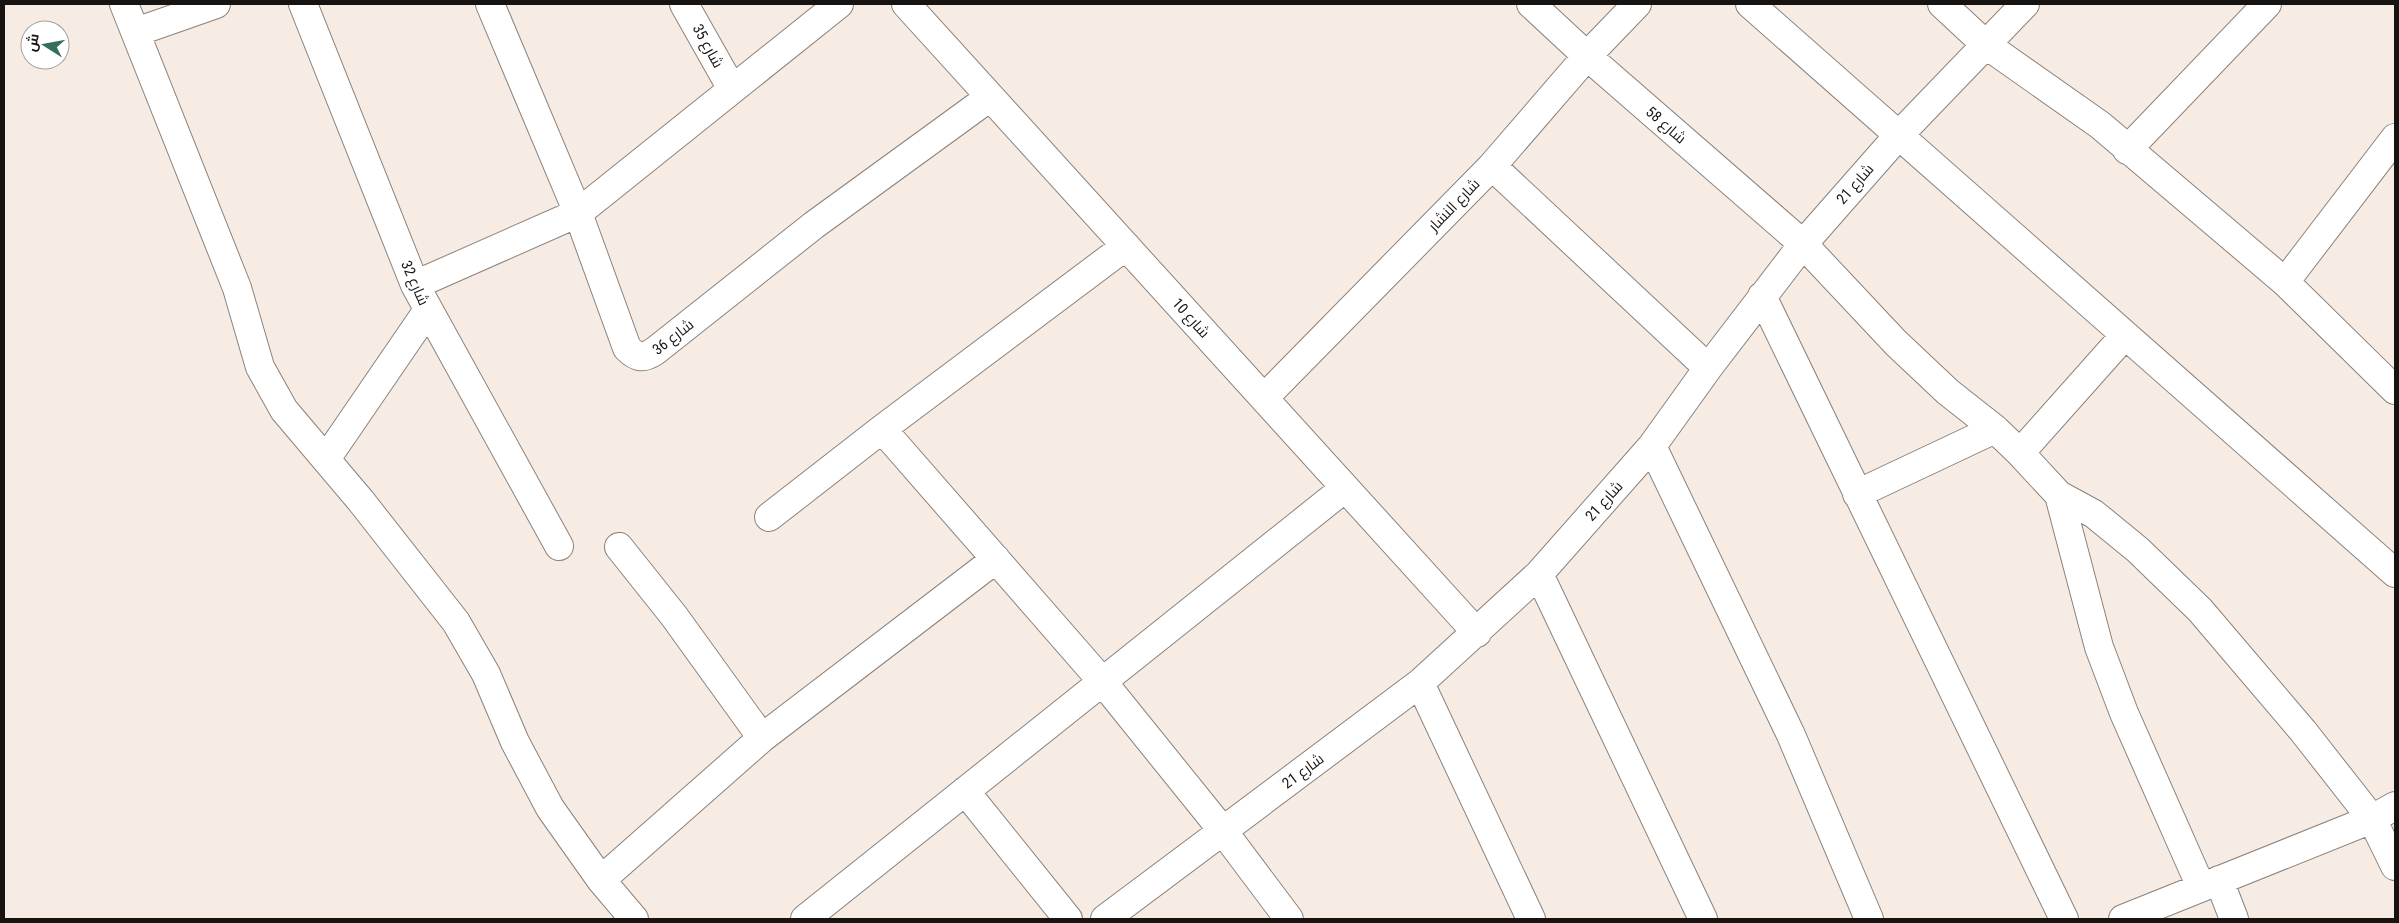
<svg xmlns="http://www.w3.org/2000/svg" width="2399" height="923" font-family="'Roboto Condensed',Cairo,sans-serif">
<rect width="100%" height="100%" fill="#f7ece4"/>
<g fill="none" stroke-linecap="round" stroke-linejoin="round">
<!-- minor casing -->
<g stroke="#8b827b" stroke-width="30">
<path id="minor" d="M124,4L237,288L260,367L284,410L361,501L456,622L486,674L515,742L550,808L601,880L634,919
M303,4L415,285L559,546
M490,4L578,213L627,348C637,358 643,359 655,351L814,225L990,97
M684,4L732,89
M906,4L1477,633
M1531,4L1587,56L1803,244L1896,343L1948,392L1995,429L2020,453L2059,495L2099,647L2124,713L2201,887
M1750,4L2395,573
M1942,4L1985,44L2100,125L2285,282L2395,390
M136,32L216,4
M2127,150L2267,4
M1492,166L1708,368
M2285,282L2395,138
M415,285L578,213L839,4
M1762,296L2064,919
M1264,398L1492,166L1587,56L1637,4
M882,429L1102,681L1223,831L1289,919
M1652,446L1791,735L1869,919
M2020,453L2125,335
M326,459L428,310
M1857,494L1995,429
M2059,495L2094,514L2138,550L2200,610L2303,731L2372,819L2395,866
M769,517L882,429L1126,246
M619,547L674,616L762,738
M1539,574L1703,919
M1420,683L1531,919
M965,791L1068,919
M601,880L762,738L996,559
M2219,880L2234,919
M805,919L1345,488
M1105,919L1420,683L1539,574L1652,446L1708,368L1803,244L1898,136L2025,4
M2123,919L2372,819L2395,806"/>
</g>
<!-- minor -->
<use href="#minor" stroke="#fff" stroke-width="28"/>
</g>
<g text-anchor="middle" stroke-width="5" stroke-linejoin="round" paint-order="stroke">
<!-- street labels -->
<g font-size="15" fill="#171311" stroke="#fff">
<text transform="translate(708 46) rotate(61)" y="5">شارع 35</text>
<text transform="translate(1666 125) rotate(41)" y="5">شارع 58</text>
<text transform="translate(1855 184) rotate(-49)" y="5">شارع 21</text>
<text transform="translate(1454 205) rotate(-46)" y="5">شارع النشار</text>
<text transform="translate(415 283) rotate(66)" y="5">شارع 32</text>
<text transform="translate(1191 318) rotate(48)" y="5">شارع 10</text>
<text transform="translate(673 337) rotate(-38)" y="5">شارع 36</text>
<text transform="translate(1604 501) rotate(-48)" y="5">شارع 21</text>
<text transform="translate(1303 771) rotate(-37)" y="5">شارع 21</text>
</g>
</g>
<!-- border -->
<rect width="2399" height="923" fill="none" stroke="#171311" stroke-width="10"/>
<!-- north arrow -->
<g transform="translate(45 45) rotate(281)"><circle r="24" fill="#ffffff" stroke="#a2a1a0"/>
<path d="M0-4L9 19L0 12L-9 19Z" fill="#336f5a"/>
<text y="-8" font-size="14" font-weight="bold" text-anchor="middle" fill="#171311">ش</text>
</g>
</svg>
